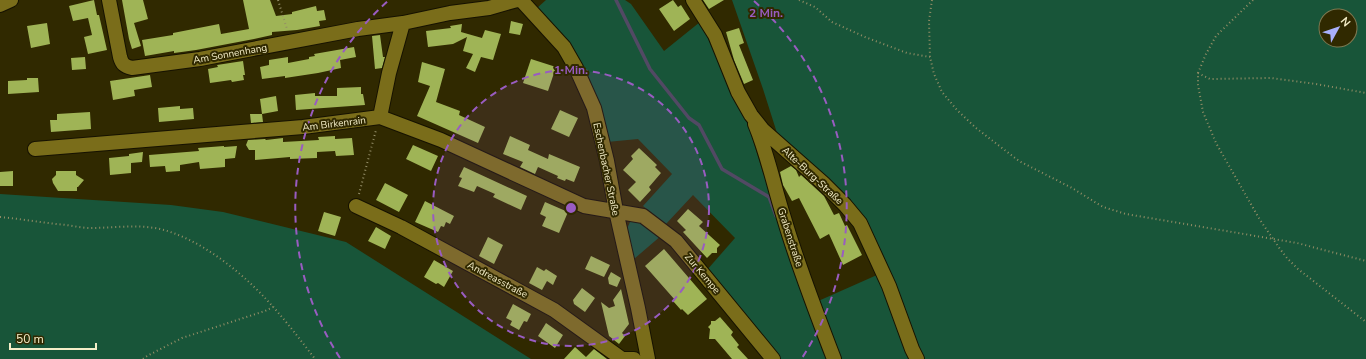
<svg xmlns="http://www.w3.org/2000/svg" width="1366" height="359" font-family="'Nunito Sans',sans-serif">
<rect width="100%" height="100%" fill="#302900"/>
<!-- green -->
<path fill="#185539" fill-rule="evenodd" d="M546,0H625L631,4L664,51L700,22L746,118L762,170L831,359H780L707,270L735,238L693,195L666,224L643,206L672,174L638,139L607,142L597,108L536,9Z
M732,0H1366V359H838L816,302L886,271L866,221L777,133L763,89ZM1326,16H1350V40H1326Z
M0,194L171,205L223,212L346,242L531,359H0Z
M642,219L662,235L634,259L626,231L630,222Z"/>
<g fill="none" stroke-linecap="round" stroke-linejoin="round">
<!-- stream -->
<path stroke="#524964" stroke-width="3.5" d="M616,0L650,69L689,118L699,125L722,169L769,197L776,216"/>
</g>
<!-- building -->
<path fill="#9fb456" d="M94,0L97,15H99L107,50L88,54L84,37L92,35L88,18L73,21L69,6Z
M122,0H143L148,19L134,23L141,46L132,49L129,39Z
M243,0H270L276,16L292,14V12L316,6L317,11L324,10L326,20L319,21L320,26L297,30L272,32V35L254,39L196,50L174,53V51L145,56L142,40L173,35V33L219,24L221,34L249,29Z
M673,0L678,7L681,5L690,19L674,31L659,9Z
M703,0H724L709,9Z
M511,21L523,24L520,35L509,33Z
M47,23L50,44L31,48L27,26Z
M462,24L461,32L482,38L485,30L501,34L493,60L481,57L475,72L466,68L473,54L463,51L467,37L453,44L428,47L426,31L451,28L450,26Z
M739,28L744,43L739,45L753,80L744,84L734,60L726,32Z
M380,35L383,57H385L382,68L375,69L372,36Z
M354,47L356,57L340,60L341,68L318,73L285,78V76L262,79L260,67L269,65V60L288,57V63L309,59V57L315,56L314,54Z
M85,57L86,69L72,70L71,58Z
M531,59L556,67L548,91L523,83Z
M243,61L245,75H243L244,80L232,82L231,80L210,83L208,69L218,67L217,65Z
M422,62L445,69L436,102L460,111L459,115L485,127L478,143L417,116L430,86L418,82Z
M150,75L152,87L134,90L135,96L113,100L110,81Z
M27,78H38L39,92L8,94V81L27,80Z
M361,87V94H363L365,105L296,110L295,95L315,93V96H337V88Z
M276,96L278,111L262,114L260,99Z
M180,106V109L193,108L194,119L159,122L158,108Z
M560,110L578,118L569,137L551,129Z
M90,112L91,129L51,132L50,120H57V114Z
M250,114H262L263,122L251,123Z
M335,136V139L352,138L354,155L336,156L335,151L317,152V158L290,159V157L255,160V150H249L246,145L248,140L265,139L266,140L283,138V142L319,140L318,137Z
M510,136L530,145L528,150L548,159L549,154L580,167L574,182L566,179L565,181L557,178L558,176L538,167L535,174L520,167L523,162L503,154Z
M413,145L438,156L431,171L406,159Z
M224,146V147L237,146L235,158L225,159V167L200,169L199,162L180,165V171L166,172L165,166L150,167L149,155L199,151L198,148Z
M639,148L657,165L655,167L661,173L649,187L651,190L640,202L628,190L636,182L623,170L633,159L631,156Z
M143,152L142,162L131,163V173L110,175L109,158L129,156V154Z
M791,166L796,170L799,177L801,175L824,196L834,215L839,213L845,226L847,225L862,255L843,265L829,234L820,239L799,198L792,201L783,185L780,172Z
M464,167L527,196L521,210L493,197L495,194L477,186L474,192L458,186L462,178L459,177Z
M13,171V186H0V172Z
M56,171H76V175L84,180L78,187H77V191H58L53,183L52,179L56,175Z
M385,183L408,195L399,212L376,200Z
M425,201L454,216L450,224L446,222L444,227L441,226L438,232L415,222Z
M545,202L568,212L559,233L542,226L546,217L540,214Z
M688,209L703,222L699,226L720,245L717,248V253H712L707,258L683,232L686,230L677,221Z
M324,212L341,217L335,236L318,231Z
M376,227L391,236L385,249L368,241Z
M488,237L503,245L494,264L479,256Z
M664,249L707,299L688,315L682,309L681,310L673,301L675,300L645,266Z
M591,256L610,265L604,277L585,269Z
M434,260L453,271L444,287L438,283L436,284L424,277Z
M537,267L544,271L546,269L557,276L553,285L547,281L542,290L529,283Z
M611,272L621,278L617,287L609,284L608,278Z
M582,288L595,298L585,312L574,304L573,300Z
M621,289L629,324L622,333L625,336L619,344L609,336L601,302L609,308L615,306L613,300Z
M513,304L531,314L527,322L524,321L519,330L510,325L512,321L506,318Z
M720,317L733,332L731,335L739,345L737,347L748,359H732L715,339H709L710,329L708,327L711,324V321H715Z
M546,323L563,335L555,348L538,336Z
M575,347L586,357L594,349L607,359H564Z"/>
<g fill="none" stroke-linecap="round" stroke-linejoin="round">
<!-- street casing -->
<g stroke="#161200" stroke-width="16">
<path id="street" d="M109,0L120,57C122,64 124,66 132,68L200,59L358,29L403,23L450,13L489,8L517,0
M521,0L564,47L576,68L594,108L607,161L616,211L638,308L648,359
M693,0L715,35L738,92L751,115L763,130L823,183L845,205L860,223L889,286L912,349L917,359
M0,5L11,0
M380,117L389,73L403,23
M755,124C768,155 774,187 784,218C798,266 816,312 834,359
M35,149L303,127L380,117L441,140L584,206L643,216L676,241L773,359
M356,206L401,227L554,310L622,359H634"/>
</g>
<!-- path -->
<path stroke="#948e66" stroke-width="2" stroke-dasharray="1 3" stroke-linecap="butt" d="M278,0L287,29
M799,0L815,7L832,22L865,37L907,53L930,57
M932,0L929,21L930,57L934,74L942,92L957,110L976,128L1019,161L1072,188L1103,207L1126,214L1297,243L1366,261
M1253,0L1216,36L1206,54L1198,73V85L1203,112L1216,143L1260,220L1280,249L1287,258L1298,269L1366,322
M1198,73L1210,79L1271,78L1316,84L1366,93
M359,194L376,130
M0,217C22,219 44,223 66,225C74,226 82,228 90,228C113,228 137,224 160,229C198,238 239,270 265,298C283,317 299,338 315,359
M143,359L147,356L182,338L265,311L273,307"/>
<!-- street -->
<use href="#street" stroke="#7a6d1a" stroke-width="14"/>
</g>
<!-- distance rings -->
<circle cx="571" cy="208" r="138" fill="#995cc1" fill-opacity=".12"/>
<g fill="none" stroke="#995cc1" stroke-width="2" stroke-dasharray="7 5">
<circle cx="571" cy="208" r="138"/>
<path d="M340 358A276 276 0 0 1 388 1M754 1A276 276 0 0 1 802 358"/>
</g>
<g text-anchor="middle" stroke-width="4" stroke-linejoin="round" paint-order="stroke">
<!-- street labels -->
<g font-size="10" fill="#f4eec8" stroke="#302900">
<text transform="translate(230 53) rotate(-10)" y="4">Am Sonnenhang</text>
<text transform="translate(334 123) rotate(-7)" y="4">Am Birkenrain</text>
<text transform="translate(607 169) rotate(78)" y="4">Eschenbacher Straße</text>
<text transform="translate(813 175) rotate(43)" y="4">Alte-Burg-Straße</text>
<text transform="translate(791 237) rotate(72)" y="4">Grabenstraße</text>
<text transform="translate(703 273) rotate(50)" y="4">Zur Kempe</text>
<text transform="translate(498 279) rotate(28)" y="4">Andreasstraße</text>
</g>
</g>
<circle cx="571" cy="208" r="6" fill="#995cc1" stroke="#302900" stroke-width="2"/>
<g font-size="12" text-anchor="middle" font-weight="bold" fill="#995cc1" stroke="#302900" stroke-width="4" stroke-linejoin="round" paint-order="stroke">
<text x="766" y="17">2 Min.</text>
<text x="571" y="74">1 Min.</text>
</g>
<!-- north arrow -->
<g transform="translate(1338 28) rotate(50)"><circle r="19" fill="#302900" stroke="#7e7850"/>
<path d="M0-3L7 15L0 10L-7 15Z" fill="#a9b0fc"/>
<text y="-6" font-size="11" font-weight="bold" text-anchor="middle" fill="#f4eec8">N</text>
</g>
<!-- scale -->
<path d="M10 343v6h86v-6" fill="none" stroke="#f4eec8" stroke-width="2"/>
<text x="16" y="343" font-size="12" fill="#f4eec8" stroke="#302900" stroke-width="3" paint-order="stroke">50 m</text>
</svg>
